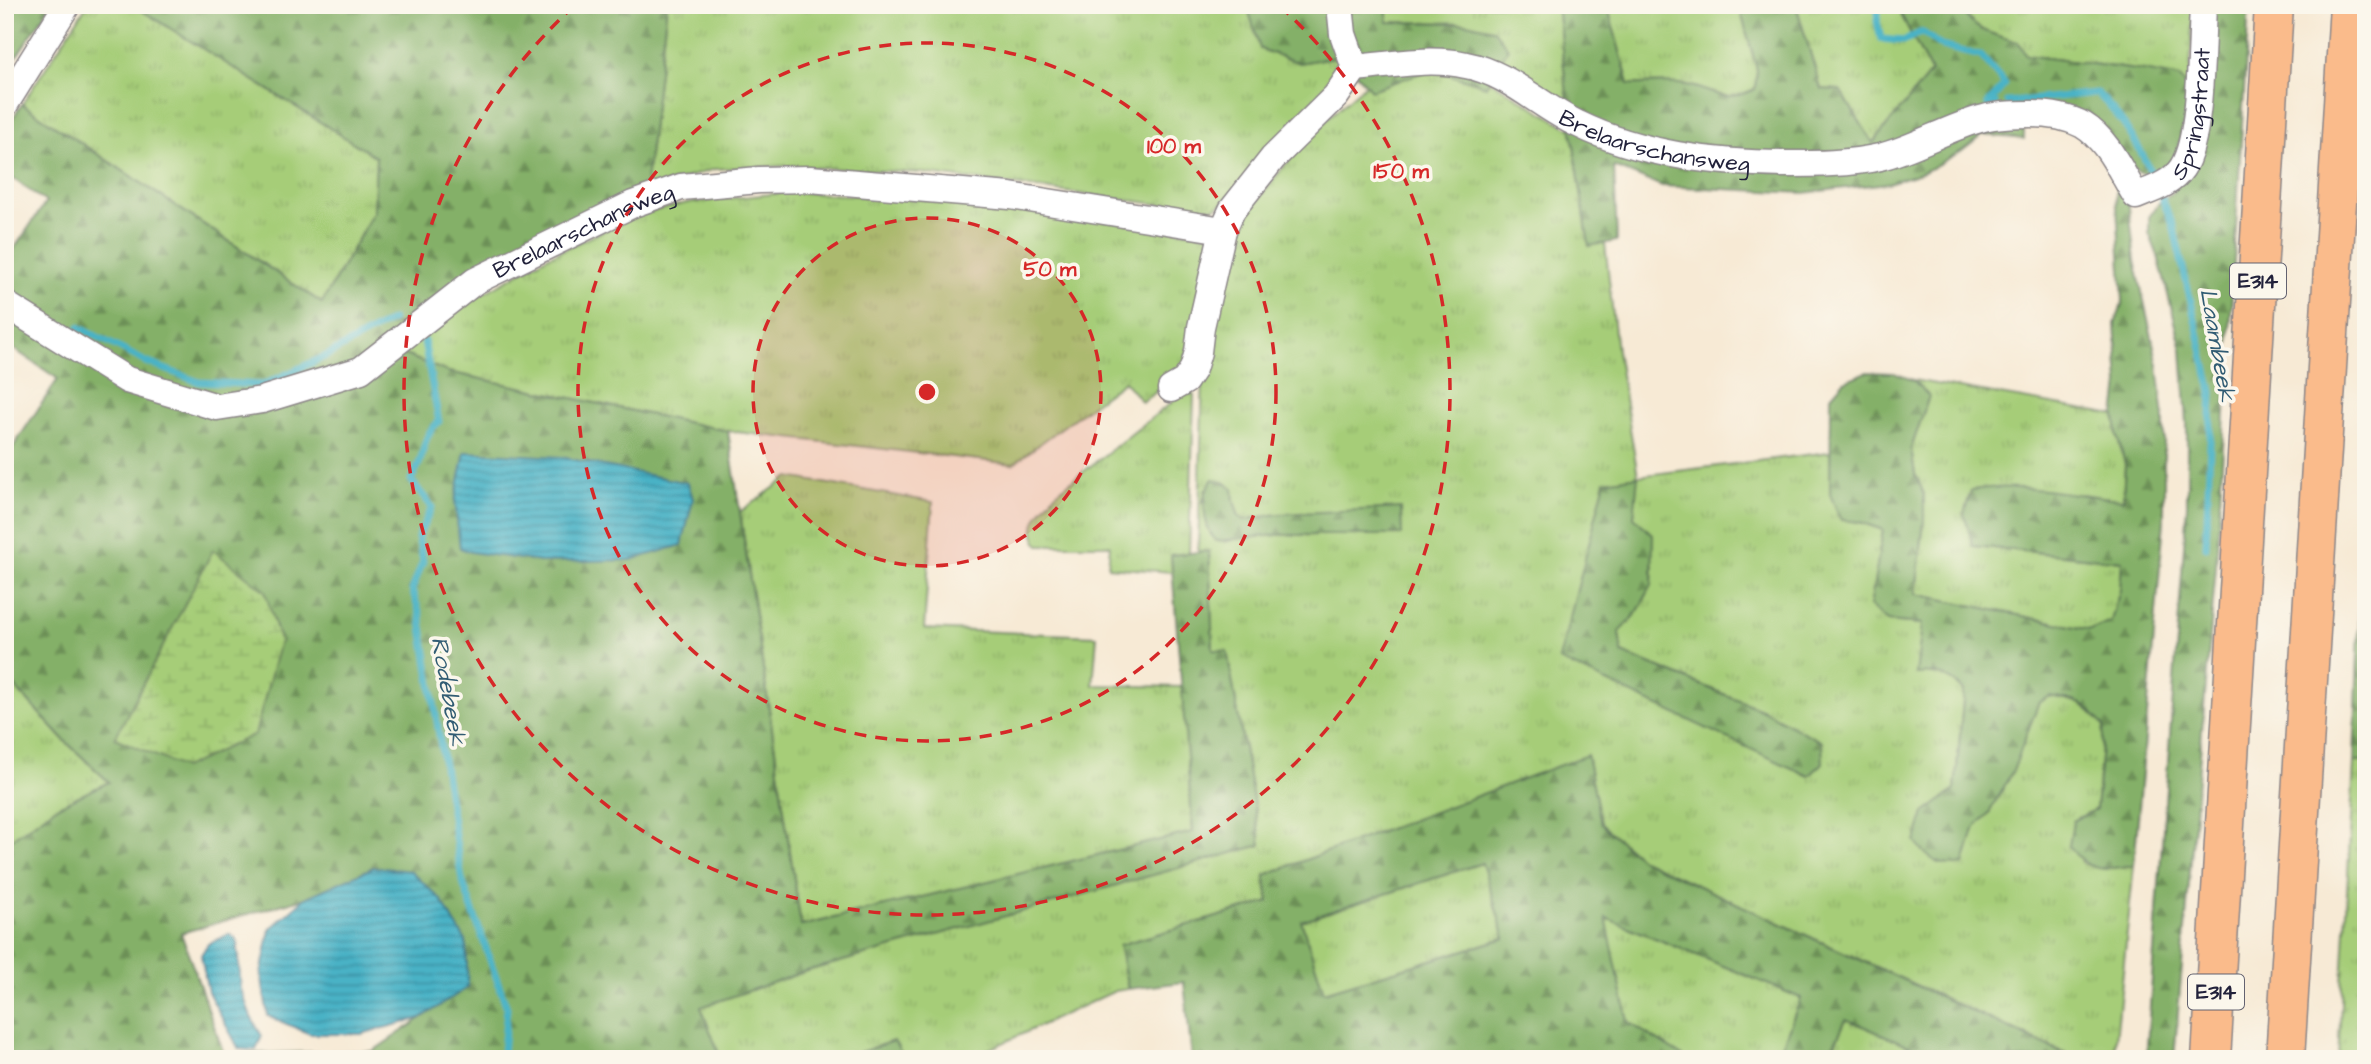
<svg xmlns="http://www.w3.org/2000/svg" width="2371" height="1064" font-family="'Architects Daughter',sans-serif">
<defs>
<pattern id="grass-tufts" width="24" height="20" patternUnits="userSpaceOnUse" patternTransform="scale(1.75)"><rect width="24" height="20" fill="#a6cd78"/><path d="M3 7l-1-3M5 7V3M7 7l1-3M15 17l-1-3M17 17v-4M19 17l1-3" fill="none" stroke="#8fb069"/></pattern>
<pattern id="forest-firs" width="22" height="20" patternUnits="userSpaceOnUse" patternTransform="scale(1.75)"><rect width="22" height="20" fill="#84b068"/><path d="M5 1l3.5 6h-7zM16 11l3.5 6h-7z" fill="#6c8f57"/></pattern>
<pattern id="wetland-marsh" width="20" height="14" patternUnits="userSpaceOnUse" patternTransform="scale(1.75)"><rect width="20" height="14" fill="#a6cd78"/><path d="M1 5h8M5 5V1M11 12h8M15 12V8" fill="none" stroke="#8fb069"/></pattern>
<pattern id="water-rules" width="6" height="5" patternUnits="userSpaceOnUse" patternTransform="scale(1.75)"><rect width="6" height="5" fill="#48b2c6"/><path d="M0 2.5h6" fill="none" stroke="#3c90a2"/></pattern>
</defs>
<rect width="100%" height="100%" fill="#fbf7ec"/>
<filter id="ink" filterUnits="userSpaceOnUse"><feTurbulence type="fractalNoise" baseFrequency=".0143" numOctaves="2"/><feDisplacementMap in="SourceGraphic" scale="14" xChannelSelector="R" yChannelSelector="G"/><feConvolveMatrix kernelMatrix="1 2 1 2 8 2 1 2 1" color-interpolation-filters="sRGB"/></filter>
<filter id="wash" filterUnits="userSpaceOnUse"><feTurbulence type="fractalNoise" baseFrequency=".00686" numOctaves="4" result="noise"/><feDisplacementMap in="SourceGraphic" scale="28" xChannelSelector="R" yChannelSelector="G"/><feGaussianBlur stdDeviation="1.57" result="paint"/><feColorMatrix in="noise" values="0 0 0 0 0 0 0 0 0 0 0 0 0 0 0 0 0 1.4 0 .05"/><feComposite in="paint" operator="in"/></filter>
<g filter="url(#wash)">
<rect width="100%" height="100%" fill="#f7ead5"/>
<!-- grass -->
<path fill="url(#grass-tufts)" stroke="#64785a" stroke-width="2" fill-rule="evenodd" d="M87,5H133L376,157L374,211L322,303L22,104Z
M667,5H1247L1261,49L1300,63L1333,57L1346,63L1225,202L1214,208L1165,205L922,173L785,166L715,169L645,190Z
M1386,5H1557L1569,112L1495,71L1467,23L1388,22Z
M1607,5H1739L1757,70L1755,89C1719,106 1713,87 1680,84C1663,82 1646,85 1629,84Z
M1796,5H1896L1931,72L1873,143L1840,90L1821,89Z
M1960,5H2194L2189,88L2144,71L2026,55L2018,42C1993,34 1971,32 1960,5Z
M1432,69L1489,80L1572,130L1589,245L1605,243L1617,351L1638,476L1830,452V494L1841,519L1860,522L1883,530L1887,621L1922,624L1925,673L1949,677L1964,690L1955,790L1943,798L1964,864L1974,829L1989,813L2012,771L2038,704L2048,696C2078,700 2086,703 2104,727L2096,809L2073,821L2081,863L2104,869L2134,865L2114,1059H2068L2069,1055L1642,860L1601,824L1587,756L1265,875L1269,902L1120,945L1128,989L1115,991L968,1059H905L893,1041L840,1059H721L700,1007L807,971L1261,845L1227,651H1213L1209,551L1198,552L1203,375L1226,261L1248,212L1286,164L1330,116L1366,84L1372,89ZM1637,477L1634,517L1653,566L1652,585L1638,611L1619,633L1622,653L1763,710L1821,742L1559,660ZM1206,488H1233L1234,501L1239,517L1244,520L1278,514L1401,535H1277L1243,537L1225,542L1211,535L1203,500Z
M791,192L978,202L1211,235L1184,372L1142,402L1124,381L1013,464L728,431L448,372L398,352L451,312L547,257L637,215L687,203Z
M1913,380L2115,415L2117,435L2125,464L2123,500L2082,494L1974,546L2122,561L2120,590L2111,621L2090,630L1916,594L1924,520V494L1915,474L1911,449L1929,396Z
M1186,391L1191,392L1194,396L1189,553L1171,555L1172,572L1108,567L1110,545H1039C1025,525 1042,510 1055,494Z
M789,477L933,502L924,629L1097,636L1093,685L1182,687L1193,832L801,926L740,512Z
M5,676L64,740L109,782L56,807L5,844Z
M2354,762H2366V1059H2338Z
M1482,863L1505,938L1324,992L1301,921Z
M1605,917L1801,998L1777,1059H1687L1628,1022Z
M1846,1019L1940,1059H1828Z"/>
<!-- forest -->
<path fill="url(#forest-firs)" stroke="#536952" stroke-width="2" fill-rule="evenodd" d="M5,5H51L5,74Z
M133,5H667L645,190L379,345L448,372L728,431L801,926L1193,832L1171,555L1209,551L1213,650L1227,651L1261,845L807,971L701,1007L721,1059H5V844L56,807L109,782L64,740L5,676V459L58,379L5,343V262L46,202L5,173V129L22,104L322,303L374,211L376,157ZM374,867L467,987L373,1051L224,1054L181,933L305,898Z
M1247,5H1386L1388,22L1467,23L1493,29L1508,48L1486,86L1432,69L1371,90L1346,63L1334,57L1300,63L1260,49Z
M1557,5H1607L1629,84C1646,85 1663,82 1680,84C1713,88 1719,106 1755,89L1757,70L1739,5H1796L1821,89L1840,90L1873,143L1931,72L1896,5H1960C1971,32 1993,34 2018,42L2026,55L2144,71L2180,78L2189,88L2191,96L2174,162L2163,171L2148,174L2137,171L2095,121L2024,127V139L1983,135L1962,151L1924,172L1888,183L1804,193L1662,186L1614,167L1617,241L1589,246L1569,112Z
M2213,5H2249L2216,567L2174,1059H2146L2187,505V423L2182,349L2158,256L2149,233V217L2159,203L2173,192Z
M2127,190L2135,260L2158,365L2164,418V521L2134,865C2102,870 2089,874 2069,846L2073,821L2096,809L2104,727C2086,703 2078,700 2049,696L2038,704L2013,771L1989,813L1974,829L1964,864C1940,868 1929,860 1915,842L1924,813L1955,790L1964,690C1949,676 1937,672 1916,674L1922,624L1887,621L1870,606L1883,530L1860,522L1841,520L1830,494L1831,396L1844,381L1867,372L1894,373L1913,380L1929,396L1911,449L1915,474L1924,494V520L1916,594L2090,630L2111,621L2120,590L2122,561L1973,546L1964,514L1971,490C2022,482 2072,496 2123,499L2125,464L2117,435L2115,415L2119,384L2115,324L2123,301L2116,191Z
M2366,432V762H2354Z
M1638,476L1634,517L1653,535L1652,585L1638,611L1619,633L1622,653L1763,710L1822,742L1823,763L1809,776L1559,660L1605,481Z
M1213,479L1224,482L1233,488L1234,501L1239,517L1244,520L1278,514L1401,508L1402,535H1277L1216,541C1203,526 1199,495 1213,479Z
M1587,755L1601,824L1642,860L2069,1056L2068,1059H1940L1846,1019L1828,1059H1777L1801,998L1606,918L1628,1022L1687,1059H1546L1539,1056L1515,1059H1192L1184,982L1128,989L1119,945L1269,902L1265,875ZM1482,863L1505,938L1324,992L1301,921Z
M894,1041L905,1059H840Z"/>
<!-- wetland -->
<path fill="url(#wetland-marsh)" stroke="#64785a" stroke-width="2" d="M213,550L265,591L280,641L255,734L184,768L115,738Z"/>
<!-- water -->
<path fill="url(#water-rules)" stroke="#356a80" stroke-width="2" d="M465,452L561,457L688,483L693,499L682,545L631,560L541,562L471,552L460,548L455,501Z
M374,867L411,871L441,900L466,941L468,987L421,1018L361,1034H310L268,1016L261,974L270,929L305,898Z
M229,934L237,939L241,989L251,1017L262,1036L256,1050L239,1049L208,992L201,955L208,944Z"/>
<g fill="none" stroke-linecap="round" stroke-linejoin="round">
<!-- stream -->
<path stroke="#48b2c6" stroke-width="7" d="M1879,5L1877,21L1881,39L1904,41L1922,32L1941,46L1981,56L2005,84L1988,104L1995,103
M2007,102L2097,93C2123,119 2140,146 2154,179
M2161,196L2173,225L2212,392L2206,547
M79,327L146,362L199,382L263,385L324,357L392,320
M424,341L439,422C424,433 425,448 419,464C417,469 414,474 411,480L432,507L418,537L423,561L412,590L420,614L462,880L507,1008L503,1053L500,1059
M2361,562L2366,563"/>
</g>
</g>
<g filter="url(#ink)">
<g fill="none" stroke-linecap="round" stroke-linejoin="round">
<!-- minor casing -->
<g stroke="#8c8688" stroke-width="29">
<g id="minor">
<path d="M1340,5L1343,34L1355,68"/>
<path id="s1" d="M1355,68C1391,65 1430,57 1466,65C1509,73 1539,106 1578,124C1641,155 1715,163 1784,164C1815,164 1849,164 1880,157C1916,148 1948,127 1984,118C1999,114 2016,114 2031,114C2048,114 2068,117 2083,125C2108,140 2121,172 2136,196C2153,189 2171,184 2182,168C2202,138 2201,44 2203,5"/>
<path d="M5,104L67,5"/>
<path id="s2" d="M5,304L127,380L217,407L262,400L361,370L475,281L633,204L681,187L759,180L810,179L1010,196L1223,230"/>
<path d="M1171,389L1185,381L1193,369L1198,352L1201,327L1223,230L1232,210L1273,158L1336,96L1355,68"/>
</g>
</g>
<!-- highway casing -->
<g stroke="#8c8688" stroke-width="41">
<path id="highway" d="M2211,1059L2274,5
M2285,1059L2349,5"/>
</g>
<!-- minor -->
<use href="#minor" stroke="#fff" stroke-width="26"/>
<!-- highway -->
<use href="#highway" stroke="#fabb8b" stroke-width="38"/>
</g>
</g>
<!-- distance rings -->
<circle cx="927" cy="392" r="174" fill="#d62828" fill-opacity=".12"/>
<g fill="none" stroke="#d62828" stroke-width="3.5" stroke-dasharray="12 9">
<circle cx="927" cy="392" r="174"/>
<circle cx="927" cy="392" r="349"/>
<path d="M1280 6A523 523 0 1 1 574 6"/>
</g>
<g text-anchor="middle" stroke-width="7" stroke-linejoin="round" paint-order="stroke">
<!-- shield labels -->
<g fill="#fbf7ec" stroke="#636270" stroke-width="2">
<rect x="2230" y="263.5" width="56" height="35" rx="5"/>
<rect x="2188" y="974.5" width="56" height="35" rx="5"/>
</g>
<g font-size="21" font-weight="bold" fill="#22223b">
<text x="2258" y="288">E314</text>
<text x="2216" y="999">E314</text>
</g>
<!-- street labels -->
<g font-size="23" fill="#22223b" stroke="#fbf7ec">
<text dy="8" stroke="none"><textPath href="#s1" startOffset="959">Springstraat</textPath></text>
<text dy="8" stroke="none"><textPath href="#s1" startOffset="318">Brelaarschansweg</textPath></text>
<text dy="8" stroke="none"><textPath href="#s2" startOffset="651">Brelaarschansweg</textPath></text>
</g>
<!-- water labels -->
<g font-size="24" font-style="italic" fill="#315c73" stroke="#fbf7ec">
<text transform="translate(2218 345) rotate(80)" y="8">Laambeek</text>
<text transform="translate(449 691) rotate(80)" y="8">Rodebeek</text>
</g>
</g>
<circle cx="927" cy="392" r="10" fill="#d62828" stroke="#fbf7ec" stroke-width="3.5"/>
<g font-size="21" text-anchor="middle" font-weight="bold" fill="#d62828" stroke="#fbf7ec" stroke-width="7" stroke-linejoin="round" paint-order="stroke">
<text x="1174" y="153">100 m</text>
<text x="1401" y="178">150 m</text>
<text x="1050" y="276">50 m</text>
</g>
<!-- margin -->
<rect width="2371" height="1064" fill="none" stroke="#fbf7ec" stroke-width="28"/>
</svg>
